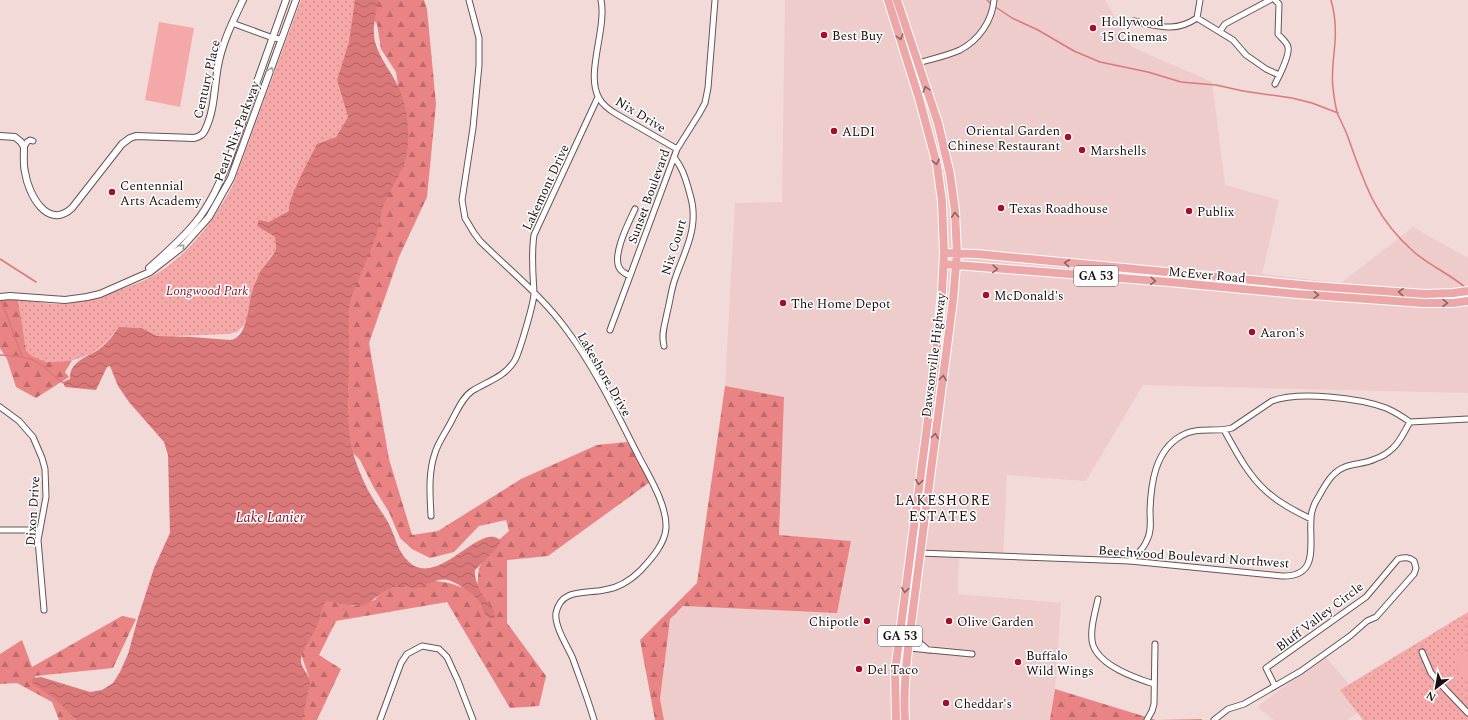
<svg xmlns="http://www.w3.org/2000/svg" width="1468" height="720" font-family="Spectral,serif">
<defs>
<pattern id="forest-firs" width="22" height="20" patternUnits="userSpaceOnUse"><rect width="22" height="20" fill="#e98384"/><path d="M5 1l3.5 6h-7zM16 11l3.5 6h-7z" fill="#bc6a6b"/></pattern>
<pattern id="park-dots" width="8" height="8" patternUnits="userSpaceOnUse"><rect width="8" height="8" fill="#f4a9a8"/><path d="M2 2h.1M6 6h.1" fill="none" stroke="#d09090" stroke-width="1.8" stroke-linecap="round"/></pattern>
<pattern id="water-waves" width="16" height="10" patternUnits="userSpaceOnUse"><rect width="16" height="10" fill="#db7879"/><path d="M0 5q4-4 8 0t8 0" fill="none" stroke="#b16162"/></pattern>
</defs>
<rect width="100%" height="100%" fill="#f2dad9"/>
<!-- built -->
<path fill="#edcccb" d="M785,0H1105L1132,47L1212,82L1225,185L1279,200L1262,274L1341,283L1413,227L1468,258V393L1143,385L1086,481L1007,475L1003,556L959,554L958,594L1061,603L1055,689L1050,720H664L660,699L670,619L683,606L837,613L850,542L779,535L784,397L725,386L735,203L782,202Z
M1325,656L1349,684L1340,690L1358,713L1347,720H1274L1257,707Z"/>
<!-- forest -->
<path fill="url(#forest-firs)" d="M363,0H424L427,9L436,104L427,197L399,257L369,343L389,459L412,535L438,531L521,479L597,445L627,442L650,482L548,556L507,560V623L546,676L539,706L510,708L447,602L336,621L319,655L341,669L317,720H290L309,677L301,654L324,595L353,606L375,600L390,579L430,580L449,583L470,590L477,587L479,568L491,547L509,531L506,520L479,526L454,552L430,558L412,549L400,538L389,512L374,488L360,460L341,441V333L353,275L404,125L396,72L381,49L377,24L362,7Z
M6,299H18L20,312L46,362L72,360L65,372L69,377L36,398L16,387L7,359L0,348V301Z
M725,386L784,397L779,535L851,541L837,613L683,606L670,619L660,699L664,720H655L640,640L697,583Z
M122,616L136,619L113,668L35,676L38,686L62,698L81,720H59L52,702L17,683L0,684V654L22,640L32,667Z
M1055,689L1156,720L1202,719V720H1050Z"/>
<!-- park -->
<path fill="url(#park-dots)" d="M301,0H363L337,80L348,117L336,137L317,144L294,193L289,211L272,221L257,226L275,237L276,249L260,272L251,295L247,319L244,324L256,331V332L243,326L237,332L229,334L176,336H157L142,328L119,327C111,337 103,347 92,353C78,361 51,366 36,358C32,357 29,353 26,351L18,299C33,301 49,305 64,304C81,302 98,297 114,292C124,288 134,285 143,281C184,262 212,224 233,185Z
M1468,612V720H1363L1340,690Z"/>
<!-- garden -->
<path fill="#f4a9a8" d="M159,22L194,28L180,107L145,100Z
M1468,650V681L1456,664L1457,657Z"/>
<!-- water -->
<path fill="url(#water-waves)" d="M355,0H378C376,14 371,32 376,45C381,60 391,72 398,86C406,103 409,124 408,144C406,169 396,178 386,199C380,211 380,226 375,239C368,259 358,278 351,298C347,308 349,338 349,350C349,382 345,414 351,445C355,462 363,482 372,497C377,506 384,515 389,524C395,536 398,552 408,561C438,591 481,519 501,541L495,550L475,570C474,580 480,592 486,600C491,606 495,610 495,618C492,618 489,619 487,616C483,613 483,607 480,602C476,595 456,582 448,580C434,577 424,589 413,588C411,588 409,587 407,586C400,585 392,587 386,590C378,594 372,603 363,605C353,607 337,602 326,601L324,604C321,612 319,622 315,630C311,640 300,649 301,661C301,669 310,674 310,683L302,720H77L54,698L32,683L33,678L41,677L90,692L102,690L113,683L120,672L128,654L138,618L154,568L170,533L168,455L164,442L129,402L118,386L110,366L107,367L96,390L65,387L63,382L70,379C69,360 90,357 102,347C109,341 114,334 119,327L142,328L157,336L192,337L230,340C247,339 248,308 251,295C253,288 257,279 260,272C265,264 272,258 276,249L275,237L257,226L259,220L269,222L289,211C287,200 311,156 317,144L336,137L348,117L337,80L349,42Z"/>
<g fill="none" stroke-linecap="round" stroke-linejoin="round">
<!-- stream -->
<path stroke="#db7879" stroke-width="1.5" d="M987,0L991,4
M1331,0C1335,14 1336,28 1335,42C1334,57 1331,73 1333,88C1334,96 1335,107 1338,115C1342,123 1346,131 1349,140C1365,185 1376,219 1414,252C1430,266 1450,274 1466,288
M994,6L1012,18L1038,30L1074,51L1100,62L1148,72L1181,82L1216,85L1243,91L1292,98L1312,103L1338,113
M0,259L36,282
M1,300L22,356
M0,355C16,356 31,356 44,367C51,373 55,379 64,383"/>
<!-- minor casing -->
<g stroke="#685454" stroke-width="7">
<path id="minor" d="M469,0L479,38V65L473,128L462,200L465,218L474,233L480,241C509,270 542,296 566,329C595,368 616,412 638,455C648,475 667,504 666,528C665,544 651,559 641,570C631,580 619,588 604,590C585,594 561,588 556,613C554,626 568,647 573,659C580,679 588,699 594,720
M601,0C607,29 585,74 599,98C603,106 611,111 618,115L677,149
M1197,18L1200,0
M1134,21C1158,26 1175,33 1197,18L1233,40L1246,55L1266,69L1279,75
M232,23L273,38L282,39
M1220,31L1225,24L1270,0
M918,63C931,59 947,56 960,50C979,40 992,21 994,0
M1275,84C1279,76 1290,56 1288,47C1287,42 1281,38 1278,34L1279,4L1275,0
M24,147L27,142L30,140L33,141
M630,276C626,274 622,272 620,269C611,256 629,222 635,209
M610,330L677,149L699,114L705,103L708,88L715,0
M664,346C661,334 665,324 667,313C670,302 671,290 675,279C682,258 695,235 693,211C693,203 690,195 688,187C684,174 682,168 674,157
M0,407L19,421L33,437L42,458L45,469L46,497L38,540L44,610
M1224,430C1236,451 1247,474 1266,491C1279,503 1295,511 1311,519
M431,516C430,495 428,473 435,453C438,442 448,429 453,418C458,409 463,397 472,391C488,381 505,377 515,360C520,350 534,303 534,293C533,273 531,255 534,235L598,97
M0,530H40
M911,552L919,553L1130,561L1282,576C1320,577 1309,544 1311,519C1311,511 1315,502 1319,496C1323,489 1327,481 1333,475C1345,462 1360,466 1375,459C1381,457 1389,452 1393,448C1400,442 1405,430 1410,422L1468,419
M1130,561C1136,555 1144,549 1147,540C1152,531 1150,520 1150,510C1151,483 1155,451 1181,436C1197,426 1215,433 1232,428L1272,401C1299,391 1359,398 1386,408C1395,412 1403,417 1410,422
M1098,599C1095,613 1089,632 1093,645C1100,666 1135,678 1154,684
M911,628L918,641L928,650
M899,647L972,654
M1422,652L1431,673L1446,690L1468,713
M380,720L401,663L407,654L422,646L439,649L447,657L458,681L473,720
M1147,720L1152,711L1154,704L1155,644
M1214,720L1228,709L1244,704L1301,671L1350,636L1367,621L1376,617L1414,574L1416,568L1414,561C1409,557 1405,557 1398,559L1366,597L1266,668L1275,686"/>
</g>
<!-- tertiary casing -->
<g stroke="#685454" stroke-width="8">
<path id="tertiary" d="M0,136L15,137L21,142L24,147C24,155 23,164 25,172C28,193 47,231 72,208L122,144L130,138L136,136L194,138C199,137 203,135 205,130C215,110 214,87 218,66C222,43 233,21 243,0
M149,268C165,254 182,239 195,223C210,205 219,184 228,163L286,0
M0,297L10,296L65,300L87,297L100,294L150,272L182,247L209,217L231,178L296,0"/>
</g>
<!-- primary casing -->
<g stroke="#fff" stroke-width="10">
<path id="primary" d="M888,0L919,98L937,165L942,201L944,253L942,292L935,366L895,671L896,720
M897,0L938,123L950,174L955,211L957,254L953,300L911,625C907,657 903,688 905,720
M944,253L977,254L1313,286L1425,294L1453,293L1468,291
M944,264L1169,282L1297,294L1423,303H1453L1468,301"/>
</g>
<!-- minor -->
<use href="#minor" stroke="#fff" stroke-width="5"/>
<!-- tertiary -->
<use href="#tertiary" stroke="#fff" stroke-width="6"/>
<!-- primary -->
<use href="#primary" stroke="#eca7a9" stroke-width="8"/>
</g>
<!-- one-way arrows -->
<defs><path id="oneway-chevron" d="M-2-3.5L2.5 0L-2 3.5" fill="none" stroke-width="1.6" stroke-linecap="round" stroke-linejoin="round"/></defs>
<g stroke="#8d6364">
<use href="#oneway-chevron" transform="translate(900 37) rotate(73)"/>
<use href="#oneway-chevron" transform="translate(926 89) rotate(-108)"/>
<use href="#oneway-chevron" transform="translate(936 162) rotate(78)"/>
<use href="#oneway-chevron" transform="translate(955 215) rotate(-93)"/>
<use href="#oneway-chevron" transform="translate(1067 263) rotate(-174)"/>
<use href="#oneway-chevron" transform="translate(995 269) rotate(4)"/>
<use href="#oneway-chevron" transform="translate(1153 281) rotate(4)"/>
<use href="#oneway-chevron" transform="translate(1401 292) rotate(-176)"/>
<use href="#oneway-chevron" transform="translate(1316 295) rotate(4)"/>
<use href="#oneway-chevron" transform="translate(1445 303) rotate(1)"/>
<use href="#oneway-chevron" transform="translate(943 378) rotate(-83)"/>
<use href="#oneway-chevron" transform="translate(935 436) rotate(-82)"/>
<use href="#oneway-chevron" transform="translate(919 482) rotate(97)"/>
<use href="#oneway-chevron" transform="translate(905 590) rotate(98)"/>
</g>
<g stroke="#a39f9f">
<use href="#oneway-chevron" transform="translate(271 70) rotate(-70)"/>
<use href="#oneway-chevron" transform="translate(182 247) rotate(-44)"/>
</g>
<!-- markers -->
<g fill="#a70d2b" stroke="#fff" stroke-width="1.5">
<circle cx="1093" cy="28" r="4"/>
<circle cx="824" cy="35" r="4"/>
<circle cx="834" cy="131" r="4"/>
<circle cx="1068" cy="137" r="4"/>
<circle cx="1082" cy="150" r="4"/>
<circle cx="112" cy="192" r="4"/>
<circle cx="1001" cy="208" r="4"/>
<circle cx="1189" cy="211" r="4"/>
<circle cx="986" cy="295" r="4"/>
<circle cx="783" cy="303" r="4"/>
<circle cx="1252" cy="332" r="4"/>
<circle cx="867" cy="621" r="4"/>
<circle cx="949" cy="621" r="4"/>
<circle cx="1018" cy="662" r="4"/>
<circle cx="859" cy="669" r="4"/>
<circle cx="946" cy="703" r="4"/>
</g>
<g text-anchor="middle" stroke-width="3" stroke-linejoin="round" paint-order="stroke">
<!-- shield labels -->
<g fill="#fff" stroke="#5d5858" stroke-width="1">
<rect x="1074" y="266" width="44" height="20" rx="3"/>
<rect x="878" y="626" width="44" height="20" rx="3"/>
</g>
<g font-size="12" font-weight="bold" fill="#181010">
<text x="1096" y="280">GA 53</text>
<text x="900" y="640">GA 53</text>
</g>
<!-- poi labels -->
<g font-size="13" fill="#181010" stroke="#fff" text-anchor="start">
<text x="1101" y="26">Hollywood<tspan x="1101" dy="15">15 Cinemas</tspan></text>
<text x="832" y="40">Best Buy</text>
<text x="1060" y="135" text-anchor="end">Oriental Garden<tspan x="1060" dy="15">Chinese Restaurant</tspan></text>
<text x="842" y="136">ALDI</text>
<text x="1090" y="155">Marshells</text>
<text x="120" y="190">Centennial<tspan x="120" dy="15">Arts Academy</tspan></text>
<text x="1009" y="213">Texas Roadhouse</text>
<text x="1197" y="216">Publix</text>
<text x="994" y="300">McDonald's</text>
<text x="791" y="308">The Home Depot</text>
<text x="1260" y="337">Aaron's</text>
<text x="859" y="626" text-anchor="end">Chipotle</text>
<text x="957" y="626">Olive Garden</text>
<text x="1026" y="660">Buffalo<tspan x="1026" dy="15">Wild Wings</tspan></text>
<text x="867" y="674">Del Taco</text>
<text x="954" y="708">Cheddar's</text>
</g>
<!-- street labels -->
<g font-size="13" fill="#181010" stroke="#fff">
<text transform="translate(206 79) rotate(-77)" y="5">Century Place</text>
<text transform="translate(641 114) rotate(31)" y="5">Nix Drive</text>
<text transform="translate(236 131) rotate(-69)" y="5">Pearl Nix Parkway</text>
<text transform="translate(545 187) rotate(-65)" y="5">Lakemont Drive</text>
<text transform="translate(648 196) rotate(-70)" y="5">Sunset Boulevard</text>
<text transform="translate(673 247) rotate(-73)" y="5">Nix Court</text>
<text transform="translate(1207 274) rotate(5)" y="5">McEver Road</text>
<text transform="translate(933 355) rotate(-83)" y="5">Dawsonville Highway</text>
<text transform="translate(605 374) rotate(60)" y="5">Lakeshore Drive</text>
<text transform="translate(32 511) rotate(-86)" y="5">Dixon Drive</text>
<text transform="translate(1194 556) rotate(4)" y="5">Beechwood Boulevard Northwest</text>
<text transform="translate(1319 616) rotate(-37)" y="5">Bluff Valley Circle</text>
</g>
<!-- park labels -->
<g font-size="13" font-style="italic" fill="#8e1427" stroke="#fff">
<text x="207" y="295">Longwood Park</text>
</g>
<!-- neighbourhood labels -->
<g font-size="14" letter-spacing="1" fill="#181010" stroke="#fff">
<text x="943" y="505">LAKESHORE<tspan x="943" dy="16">ESTATES</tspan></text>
</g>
<!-- water labels -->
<g font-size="14" font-style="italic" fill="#890d23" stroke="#fff">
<text x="270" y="522">Lake Lanier</text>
</g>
</g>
<!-- north arrow -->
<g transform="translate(1436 688) rotate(211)" stroke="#ffffff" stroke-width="3" paint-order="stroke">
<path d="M0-3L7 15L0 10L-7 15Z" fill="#181010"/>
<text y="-6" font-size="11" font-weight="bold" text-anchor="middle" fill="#181010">N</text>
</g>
</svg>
